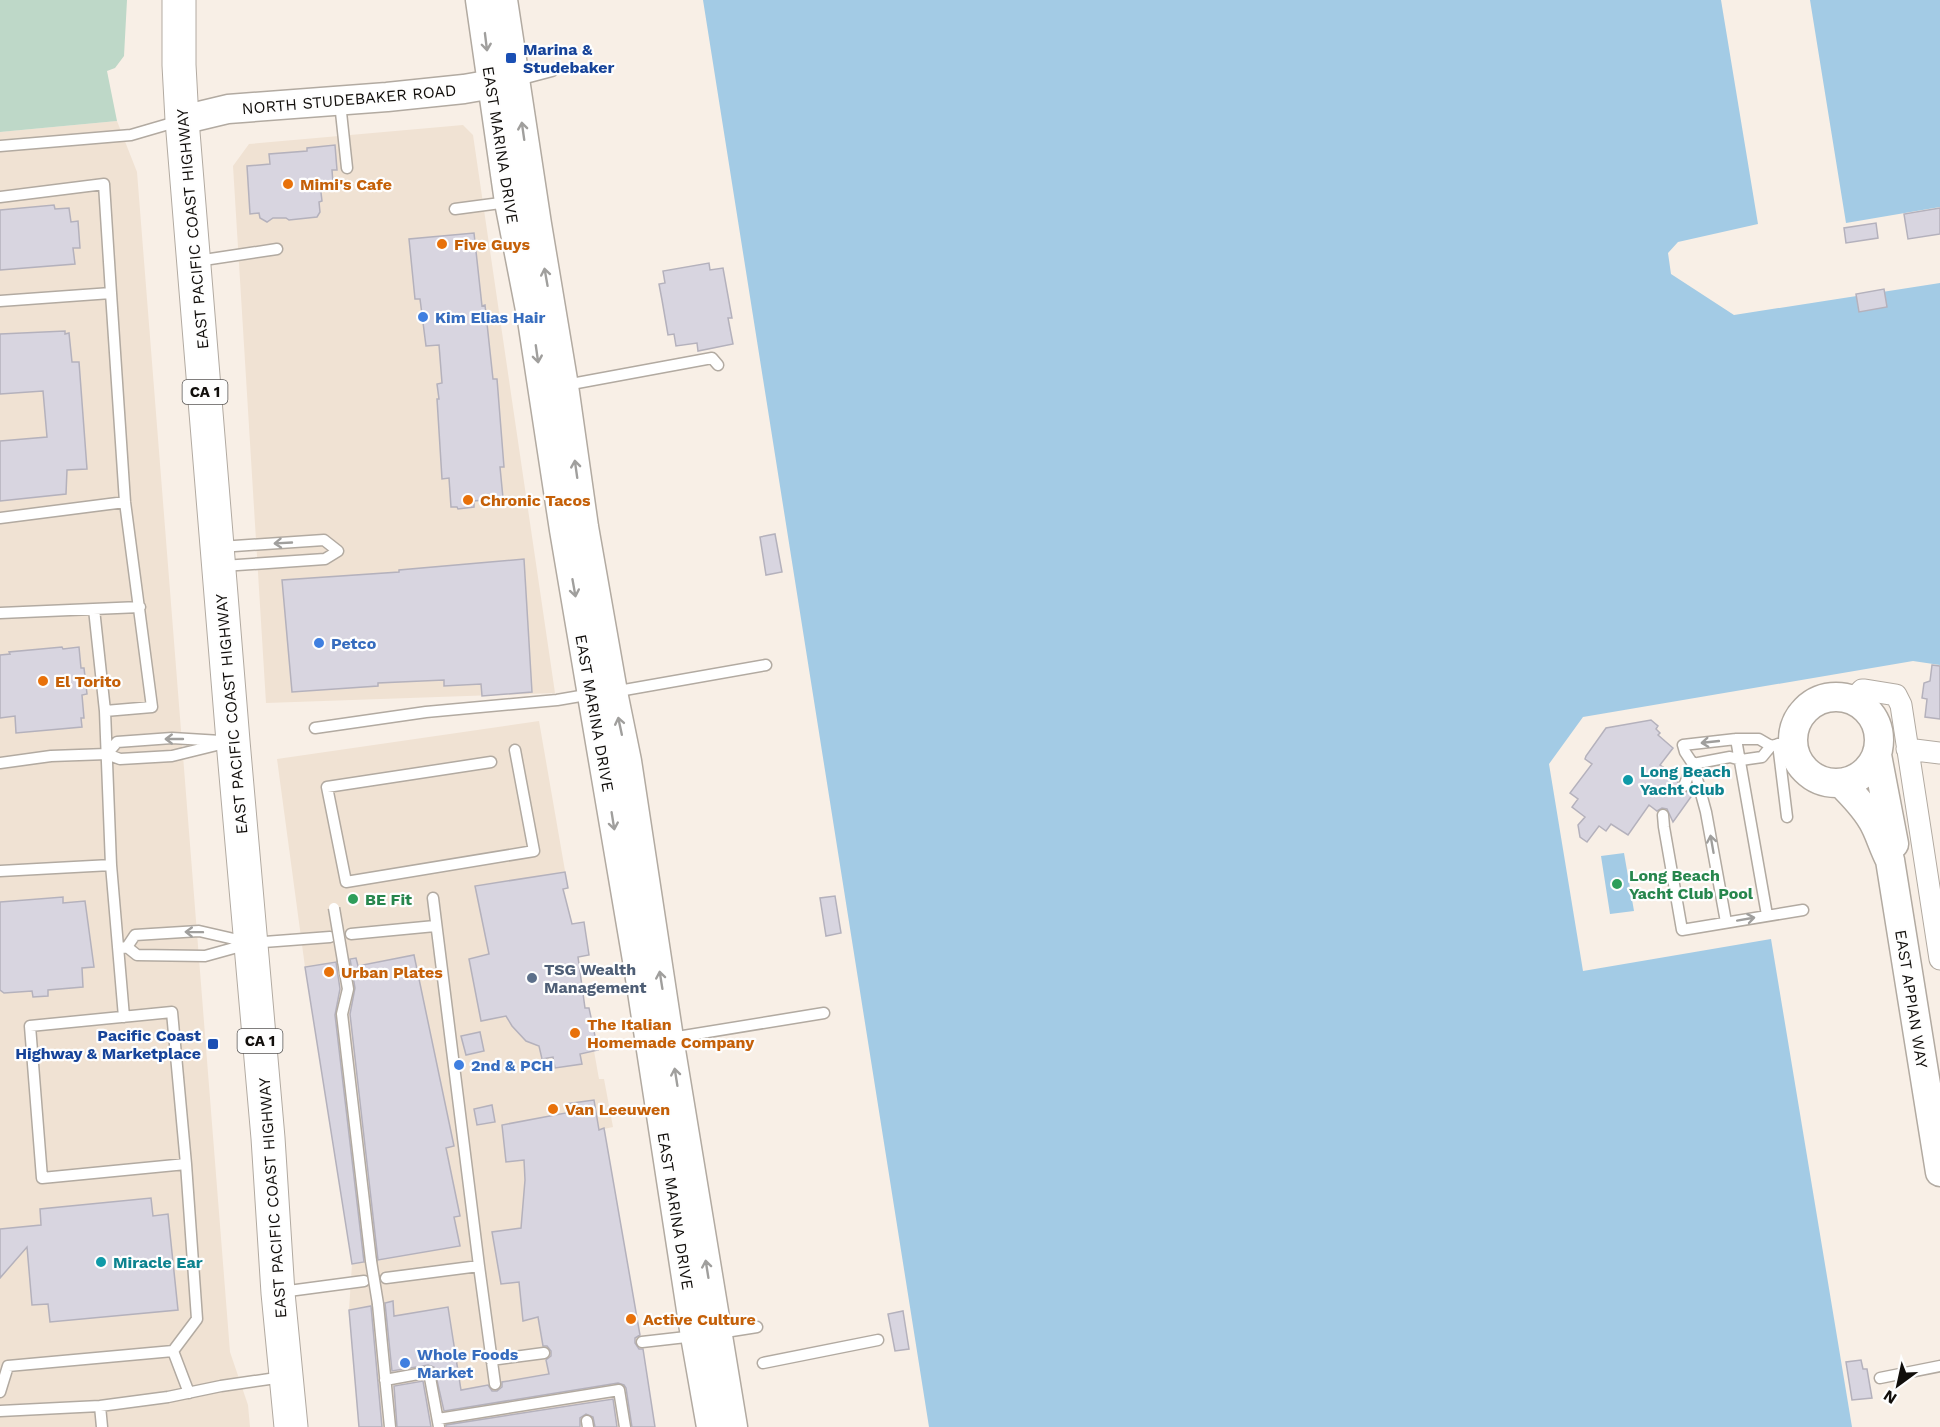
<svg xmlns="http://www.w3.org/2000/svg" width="1940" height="1427" font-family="'Work Sans',sans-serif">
<rect width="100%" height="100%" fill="#f8efe6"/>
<!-- built -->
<path fill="#f0e2d3" d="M117,121L137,172L230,1352L248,1405L250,1427H0V132Z
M463,125L473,135L555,693L266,703L233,166L249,144Z
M539,721L568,888L550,892L569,911L572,924L584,922L589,955L578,957L585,1008H589L598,1050L594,1051L599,1079H604L613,1127L604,1129L655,1427H359L349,1310L352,1264L305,967L277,759Z"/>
<!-- green -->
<path fill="#bed8c8" d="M0,0H127L124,56L115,68L107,71L117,121L0,132Z"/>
<!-- water -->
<path fill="#a3cbe5" d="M703,0H1721L1758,224L1678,242L1668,253L1671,274L1734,315L1940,283V665L1913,661L1583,717L1549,764L1583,971L1771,939L1852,1427H929Z
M1810,0H1940V207L1846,223Z
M1624,853L1634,911L1610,914L1601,856Z"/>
<!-- building -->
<path fill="#d8d5e0" stroke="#b4b1bc" stroke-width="1.5" d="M335,145L337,170H332L333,183L320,184L322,201L319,202L320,212L317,217L289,220L286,218H273L267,222L260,218L259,213L250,214L247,166L270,164L269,154L307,151V148Z
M54,205L55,209L69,208L71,222L78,221L80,248H73L75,264L0,270V210Z
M1940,208V234L1908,239L1904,214Z
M1876,223L1878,238L1846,243L1844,228Z
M474,233L482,306L485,305L493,379H497L504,467H500L503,498L474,501V507L458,509L457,507H451L449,478L442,479L437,399H439L437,384L442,383L439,345L426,346L420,299H415L409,239Z
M709,263L710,270L723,268L732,318H728L733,344L698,351L697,343L676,346L674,334L668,335L662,300L659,284L665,283L663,271Z
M1884,289L1887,307L1859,312L1856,294Z
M65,331V334L69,333L72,362H79L87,469L67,470L66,494L0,501V441L47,437L43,391L0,394V334Z
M775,534L782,572L766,575L760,537Z
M524,559L532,692L482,696L481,684L444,686V680L378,683V686L292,692L282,580L399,572V570Z
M62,647L63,649L79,647L81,668H84L87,694L82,695L84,718H81L82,727L16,733L15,716L0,718V655L10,654L9,652Z
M1932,665L1940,666V719L1925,717L1927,699L1922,698L1924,683L1930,681Z
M1651,720L1658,726L1656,729L1660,733L1658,735L1673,748L1660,765L1669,771L1667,775L1678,782L1677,786L1678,791L1684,793L1690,790L1693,794L1673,822L1667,809L1662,808L1657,811L1649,805L1628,835L1611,824L1606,831L1599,826L1587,842L1580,837L1578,825L1585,817L1572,807L1578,799L1570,793L1592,764L1585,759L1586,756L1606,728Z
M565,872L568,888L563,889L572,924L584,922L589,955L578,957L585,1008H589L598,1050L580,1054L582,1064L555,1068L553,1057L542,1059L539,1046L526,1041L512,1026L506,1016L481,1021L469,959L489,954L475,886Z
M835,896L841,933L826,936L820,898Z
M63,897V903L85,901L94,967L82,968L83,987L48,990V996L33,997L32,991L4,993L0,990V902Z
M414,955L454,1146L446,1148L460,1216L454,1217L460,1246L378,1260L350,1014L355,988L350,959L356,958L358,966Z
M336,962L340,989L335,1015L364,1262L352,1264L305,967Z
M480,1032L484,1051L466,1055L461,1036Z
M594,1100L599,1130L604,1128L640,1335L635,1338V1343L639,1349H643L655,1427H632L626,1388L624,1385L618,1383L444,1411L434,1367L428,1365L392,1371L385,1303L393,1301L394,1316L448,1307L461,1390L488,1385L492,1391H497L502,1387V1382L549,1374L546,1360L551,1356V1351L547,1346H543L538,1317L523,1321L519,1282L501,1284L492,1232L521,1228L525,1180L524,1160L506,1162L502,1125L566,1113L565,1104Z
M492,1105L495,1122L477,1125L474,1109Z
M151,1198L153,1216L168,1214L178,1310L50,1322L48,1304L32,1305L27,1247L0,1278V1229L41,1225L40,1209Z
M371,1306L382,1427H359L349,1310Z
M903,1311L909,1349L895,1351L888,1314Z
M1861,1360L1863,1369H1867L1872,1398L1852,1400L1846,1362Z
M423,1381L431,1427H397L394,1386Z
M613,1399L617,1427H595L593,1417L586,1414L580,1418V1427H446V1425Z"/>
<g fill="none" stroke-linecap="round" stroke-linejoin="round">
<!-- service casing -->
<g stroke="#b2aaa1" stroke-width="13">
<path id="service" d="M518,80L552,71
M340,103L347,168
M0,146L131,135L179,121
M0,197L104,184L111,293L0,301
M455,209L508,202
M197,261L277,249
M111,293L125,502L152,707L105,711L111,865L124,1017
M566,385L712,358L718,365
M0,518L125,502
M220,547L324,540L338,551L325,559L223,566
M94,609L105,711
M0,613L140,607
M613,692L766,665
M315,728L426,712L557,700L592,694
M1736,739L1767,915
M1778,744L1787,817
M107,754L117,742L172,738L221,741
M491,762L327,787L346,882L534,851L515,750
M0,763L51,756L107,754L120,759L172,756L229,742
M1693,764L1730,757L1741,760L1762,757L1771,746L1793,741
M1684,786L1693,764
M1663,815L1664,827L1682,930L1803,910
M0,871L111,865
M433,898L479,1266
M1726,922L1706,812L1693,764L1685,752L1683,745L1736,739H1759L1771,746
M351,934L435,926
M127,947L135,935L199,931L247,942
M119,948L127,947L137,955L205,956L252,943L330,937
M343,961L348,989L342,1014L371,1261
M671,1038L824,1013
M386,1278L479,1266L495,1384
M281,1292L364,1281
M378,1304L390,1427
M719,1333L757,1327
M642,1342L695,1336
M173,1351L189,1393
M491,1360L544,1353
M763,1363L878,1340
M1880,1378L1940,1366
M385,1380L429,1372L439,1427
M0,1392L8,1366L173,1351L197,1319L186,1164L172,1012L30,1026L42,1178L186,1164
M100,1406L102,1427
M0,1411L100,1406L168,1397L221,1386L283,1377
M438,1419L619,1390L625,1427
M587,1421L588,1427"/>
</g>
<!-- minor casing -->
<g stroke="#b2aaa1" stroke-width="23">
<path id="minor" d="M1853,700L1862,690H1865L1896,695L1901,705L1940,959
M1907,749L1940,753"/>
</g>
<!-- secondary casing -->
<g stroke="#b2aaa1" stroke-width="31">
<path id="secondary" d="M480,0L509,202L532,320L564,530L639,972L695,1336L711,1427
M503,0L537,224L564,386L584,527L613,692L627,761L669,1038L733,1427
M182,120L228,109L387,97L464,89L510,81
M1793 740a43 43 0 1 1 86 0a43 43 0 1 1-86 0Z
M1877,755L1894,844
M1841,783C1852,794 1864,806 1872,820C1879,831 1883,847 1890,860L1940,1172"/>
</g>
<!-- trunk casing -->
<g stroke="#b2aaa1" stroke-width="35">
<path id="trunk" d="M179,0V65L182,120L233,741L268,1138L278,1293L291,1427"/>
</g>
<!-- service -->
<use href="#service" stroke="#fff" stroke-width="10"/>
<!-- minor -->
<use href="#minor" stroke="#fff" stroke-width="21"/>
<!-- secondary -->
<use href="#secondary" stroke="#fff" stroke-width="28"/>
<!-- trunk -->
<use href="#trunk" stroke="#fff" stroke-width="33"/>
<!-- service-bridge casing -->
<g stroke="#b2aaa1" stroke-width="13" stroke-linecap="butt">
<path id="service-bridge" d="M334,908L343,961
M371,1261L378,1304"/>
</g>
<!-- service-bridge -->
<use href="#service-bridge" stroke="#fff" stroke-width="10"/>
</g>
<!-- one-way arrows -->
<defs><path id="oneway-shaft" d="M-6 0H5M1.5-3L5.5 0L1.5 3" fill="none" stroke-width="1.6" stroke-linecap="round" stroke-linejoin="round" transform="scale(1.5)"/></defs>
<g stroke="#a09f9d">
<use href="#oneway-shaft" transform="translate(486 42) rotate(83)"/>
<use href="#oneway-shaft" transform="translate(523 131) rotate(-98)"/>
<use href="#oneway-shaft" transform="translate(546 277) rotate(-100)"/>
<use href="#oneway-shaft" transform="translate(537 354) rotate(82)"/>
<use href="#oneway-shaft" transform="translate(576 469) rotate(-98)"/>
<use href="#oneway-shaft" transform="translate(283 543) rotate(177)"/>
<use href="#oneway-shaft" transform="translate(574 588) rotate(80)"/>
<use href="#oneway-shaft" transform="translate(620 726) rotate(-102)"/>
<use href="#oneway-shaft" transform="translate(174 739) rotate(180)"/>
<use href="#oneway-shaft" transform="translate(1710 742) rotate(174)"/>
<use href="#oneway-shaft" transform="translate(613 821) rotate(81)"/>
<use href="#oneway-shaft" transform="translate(1712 844) rotate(-100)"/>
<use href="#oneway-shaft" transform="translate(1746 919) rotate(-10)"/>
<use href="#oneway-shaft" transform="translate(194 932) rotate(-179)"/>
<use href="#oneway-shaft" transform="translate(661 980) rotate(-99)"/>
<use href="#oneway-shaft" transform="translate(676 1077) rotate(-99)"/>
<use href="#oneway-shaft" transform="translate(707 1269) rotate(-99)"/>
</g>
<!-- markers -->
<g fill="#1a4fb4" stroke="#fefefe" stroke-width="2">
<rect x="505" y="52" width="12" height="12" rx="3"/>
<rect x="207" y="1038" width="12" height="12" rx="3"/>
</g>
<g fill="#e8710a" stroke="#fefefe" stroke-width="2">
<circle cx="288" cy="184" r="6"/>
<circle cx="442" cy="244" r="6"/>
<circle cx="468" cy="500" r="6"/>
<circle cx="43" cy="681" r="6"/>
<circle cx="329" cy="972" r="6"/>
<circle cx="575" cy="1033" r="6"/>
<circle cx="553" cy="1109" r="6"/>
<circle cx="631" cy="1319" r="6"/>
</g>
<g fill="#3f7fe0" stroke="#fefefe" stroke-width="2">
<circle cx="423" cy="317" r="6"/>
<circle cx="319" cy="643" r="6"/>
<circle cx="459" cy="1065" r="6"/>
<circle cx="405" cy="1363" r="6"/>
</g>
<g fill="#0f9aa8" stroke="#fefefe" stroke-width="2">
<circle cx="1628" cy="780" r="6"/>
<circle cx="101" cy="1262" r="6"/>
</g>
<g fill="#2e9e5b" stroke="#fefefe" stroke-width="2">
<circle cx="1617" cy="884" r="6"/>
<circle cx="353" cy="899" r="6"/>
</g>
<circle fill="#5c6f8a" stroke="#fefefe" stroke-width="2" cx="532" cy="978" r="6"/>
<g text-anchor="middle" stroke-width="4.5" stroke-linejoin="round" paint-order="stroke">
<!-- shield labels -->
<g fill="#fefefe" stroke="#585654" stroke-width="1.5">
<rect x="182.5" y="380" width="45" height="24" rx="4.5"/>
<rect x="237.5" y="1029" width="45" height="24" rx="4.5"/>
</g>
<g font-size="15" font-weight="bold" fill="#110e0b">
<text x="205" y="397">CA 1</text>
<text x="260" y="1046">CA 1</text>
</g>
<!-- transit labels -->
<g font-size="16" font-weight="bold" fill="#164399" stroke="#fefefe" text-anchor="start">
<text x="523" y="55">Marina &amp;<tspan x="523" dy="18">Studebaker</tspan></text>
<text x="201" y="1041" text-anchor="end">Pacific Coast<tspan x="201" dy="18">Highway &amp; Marketplace</tspan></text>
</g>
<!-- street labels -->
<g font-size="16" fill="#110e0b" stroke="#fefefe">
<text transform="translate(349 99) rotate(-5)" y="6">NORTH STUDEBAKER ROAD</text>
<text transform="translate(501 145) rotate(81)" y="6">EAST MARINA DRIVE</text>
<text transform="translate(192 229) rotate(-95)" y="6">EAST PACIFIC COAST HIGHWAY</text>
<text transform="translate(595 713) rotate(80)" y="6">EAST MARINA DRIVE</text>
<text transform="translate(231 714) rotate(-95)" y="6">EAST PACIFIC COAST HIGHWAY</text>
<text transform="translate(1912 999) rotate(81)" y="6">EAST APPIAN WAY</text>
<text transform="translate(272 1198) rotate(-94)" y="6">EAST PACIFIC COAST HIGHWAY</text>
<text transform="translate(676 1211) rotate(81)" y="6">EAST MARINA DRIVE</text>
</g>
<!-- food labels -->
<g font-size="16" font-weight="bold" fill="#c56008" stroke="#fefefe" text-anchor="start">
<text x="300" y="190">Mimi's Cafe</text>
<text x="454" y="250">Five Guys</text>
<text x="480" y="506">Chronic Tacos</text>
<text x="55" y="687">El Torito</text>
<text x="341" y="978">Urban Plates</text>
<text x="587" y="1030">The Italian<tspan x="587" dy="18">Homemade Company</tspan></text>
<text x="565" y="1115">Van Leeuwen</text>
<text x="643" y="1325">Active Culture</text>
</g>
<!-- shop labels -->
<g font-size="16" font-weight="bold" fill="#366cbe" stroke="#fefefe" text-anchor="start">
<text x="435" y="323">Kim Elias Hair</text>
<text x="331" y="649">Petco</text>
<text x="471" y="1071">2nd &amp; PCH</text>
<text x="417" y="1360">Whole Foods<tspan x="417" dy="18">Market</tspan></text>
</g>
<!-- culture labels -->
<g font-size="16" font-weight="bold" fill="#0d838f" stroke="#fefefe" text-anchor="start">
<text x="1640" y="777">Long Beach<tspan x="1640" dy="18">Yacht Club</tspan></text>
<text x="113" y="1268">Miracle Ear</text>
</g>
<!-- leisure labels -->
<g font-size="16" font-weight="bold" fill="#27864d" stroke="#fefefe" text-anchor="start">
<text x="1629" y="881">Long Beach<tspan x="1629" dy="18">Yacht Club Pool</tspan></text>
<text x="365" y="905">BE Fit</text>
</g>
<!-- service labels -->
<g font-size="16" font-weight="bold" fill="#4e5e75" stroke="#fefefe" text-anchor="start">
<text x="544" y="975">TSG Wealth<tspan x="544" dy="18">Management</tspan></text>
</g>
</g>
<!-- north arrow -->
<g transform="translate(1898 1385) rotate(213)" stroke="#fefefe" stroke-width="4.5" paint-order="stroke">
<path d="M0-4.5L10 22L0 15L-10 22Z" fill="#110e0b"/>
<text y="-9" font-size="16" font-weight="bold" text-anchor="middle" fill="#110e0b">N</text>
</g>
</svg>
